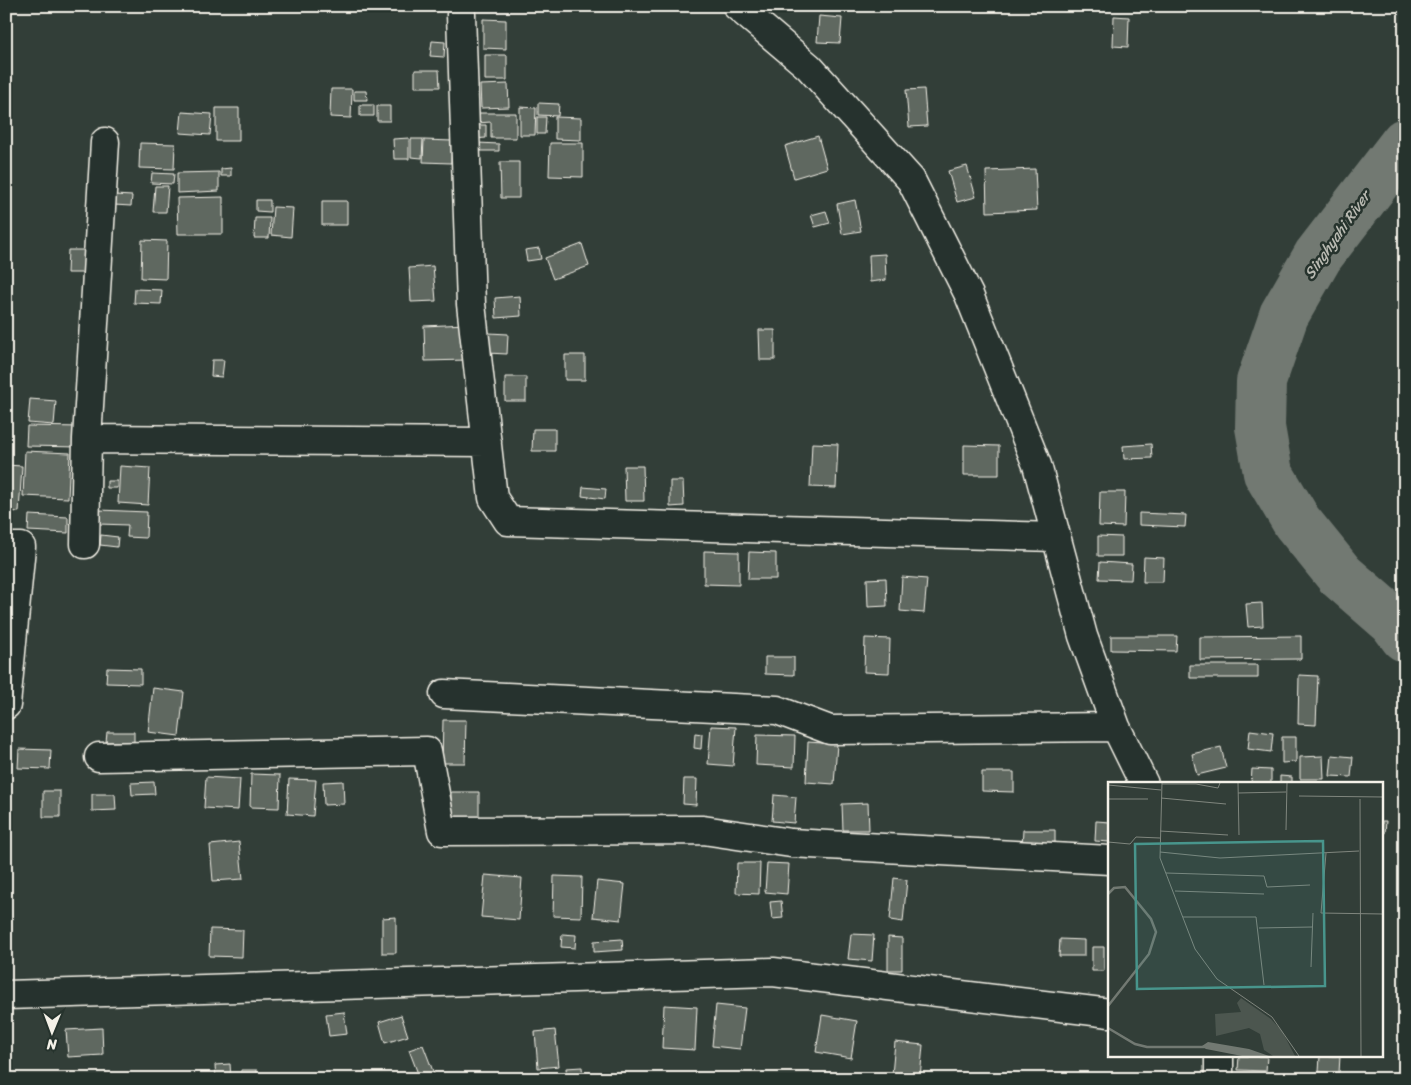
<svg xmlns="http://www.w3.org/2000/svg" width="1411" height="1085" viewBox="0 0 1411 1085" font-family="Sriracha,sans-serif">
<rect width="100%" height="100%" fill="#323e38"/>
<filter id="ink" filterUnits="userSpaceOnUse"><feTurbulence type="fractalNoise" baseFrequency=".02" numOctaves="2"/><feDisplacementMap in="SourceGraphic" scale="10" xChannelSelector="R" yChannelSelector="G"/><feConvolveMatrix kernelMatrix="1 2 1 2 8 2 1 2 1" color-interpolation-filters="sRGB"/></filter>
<g filter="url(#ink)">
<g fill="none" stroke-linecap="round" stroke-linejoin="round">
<path stroke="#727972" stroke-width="50" d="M1405 143 1318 256 1284 315 1261 382 1260 427 1268 473 1297 522 1340 575 1394 622 1405 637"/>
</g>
<path fill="#5f6861" stroke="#f4f1e8" d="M819 16 842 18 840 43 817 42Z
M1114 16 1129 17 1128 47 1113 46Z
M483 19 506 20V49L483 48Z
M432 41 445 42 444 57 430 56Z
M485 55H507V80H485Z
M415 70H439L440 87H415Z
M508 84 509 107 481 108 480 85Z
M331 89H352L351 118 330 117Z
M924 89 927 126 909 127 906 90Z
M354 91H366L367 100H354Z
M538 103 559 104 558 116 538 115Z
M360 105H374V116H360Z
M377 106H390V121H377Z
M520 107 536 108 535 135H520Z
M216 108H239V141H216Z
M182 112 212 114 210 135 180 133Z
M476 113H516V138H491V122L477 123Z
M537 117H546L545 134H537Z
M555 117 581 118V140L555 139Z
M473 125H486V138L473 139Z
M818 136 827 168 794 178 785 146Z
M409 138V159H394L393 139Z
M411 139H423L422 158 411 157Z
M424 140 452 141 451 163 423 162Z
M140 143 175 144 174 169 139 168Z
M478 143 499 144V151H478Z
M550 143H583V177L549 176Z
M500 162H519V198H501Z
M967 166 976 197 957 202 948 171Z
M231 168V176H221V169Z
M1035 169 1037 210 987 212 986 171Z
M219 172V191L177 193V173Z
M152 173 174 174 173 184 151 183Z
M155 186H168L166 212H153Z
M115 195 132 196 131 206 114 205Z
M223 197V234H178L177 198Z
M256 200H270V212L256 211Z
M855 200 861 231 842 234 837 204Z
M322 201H347V225H322Z
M273 207 293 208 291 237 271 235Z
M826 211 830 223 815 227 811 215Z
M255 218H270L269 238H254Z
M142 240 167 241 166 279 141 278Z
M582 244 589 266 553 279 545 258Z
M539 248 541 259 527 261 525 250Z
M68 250H86V273H67Z
M885 254 886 280 870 282 869 255Z
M433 266 436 301 411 302 409 268Z
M135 289 162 290 161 304 134 303Z
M520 296 521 316 496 318 495 298Z
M466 324 467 360 425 361 424 326Z
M759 330H775V360H760Z
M489 333 508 334 507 354 487 353Z
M565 355H585V380H565Z
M212 360H224L222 377 211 376Z
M505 377H526V401H505Z
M30 399 56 401 54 425 28 423Z
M27 426 80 427 79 447 26 446Z
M533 429H555V451H532Z
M812 443 838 444 836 488 810 487Z
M1151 444 1152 458 1124 459 1123 446Z
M964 445 999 446V475H964Z
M25 451 70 453 68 498 23 496Z
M6 465 22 466 19 512 6 511Z
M120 466 150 468 148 505 118 503Z
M624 466H643L644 501H625Z
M107 481H117V488H107Z
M670 481H683L684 506 670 507Z
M583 487 606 489 605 499 582 496Z
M1100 492H1125L1124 527 1099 526Z
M99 510 147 512 146 538 127 537 128 525 99 524Z
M1139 513 1186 515 1185 527 1139 525Z
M29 515 68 517V533L28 531Z
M101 535 118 537 117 547 100 545Z
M1098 536 1122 537V556H1098Z
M704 551 739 552V585L704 584Z
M749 552 776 553V579H748Z
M1144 557 1164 558 1163 582H1143Z
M1100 562 1132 564 1131 580 1099 579Z
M902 577 927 579 924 613 900 611Z
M886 578 887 606 868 607 867 579Z
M1262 603 1263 626 1248 627 1246 604Z
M1111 636H1177L1176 651 1111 650Z
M1301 636V659L1200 660V637Z
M865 638 890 639 889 673 864 672Z
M765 657H794V675L765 674Z
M1190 665H1258V678H1190Z
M107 668 141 669V684L106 683Z
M1299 675 1318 676 1316 725 1298 724Z
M153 688 184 692 179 736 148 732Z
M443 720H466L465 763H442Z
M711 726 736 727 733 766 708 764Z
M1250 730 1273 733 1271 752 1248 749Z
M107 732H134V742H106Z
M695 733 702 734 701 749 694 748Z
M757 735 795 736 794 767 756 765Z
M1282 737H1296V762L1282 763Z
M808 742 837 744 834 784 806 782Z
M1221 747 1226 768 1197 775 1192 754Z
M19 749 51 750 50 769 18 768Z
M1332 755 1353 757 1351 777 1330 776Z
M1323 756 1324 779H1300V757Z
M1252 769 1271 770V784H1251Z
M982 772H1014V792L982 791Z
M251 774 280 775 279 808 250 807Z
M1280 776 1292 777V784H1280Z
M206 777 240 779 238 810 204 808Z
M289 779 316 780 313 816 287 814Z
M684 779H697L696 805 683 804Z
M343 781 344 804 324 805 323 782Z
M154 782 155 794 132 795 131 783Z
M43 791H60V817H43Z
M451 792H479V817H451Z
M92 794H115L116 810 92 811Z
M774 795 796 797 794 823 772 821Z
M868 803 869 830H843L842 804Z
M1096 821 1110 822V842L1095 841Z
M1382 821H1386L1385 833 1382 832Z
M1023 830H1055V847H1022Z
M239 842 243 879 213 881 210 845Z
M1405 856V884H1403Z
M737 863H760L759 894 736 893Z
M767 863 789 864 787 894 765 892Z
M485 875 522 878 519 920 481 917Z
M554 876 582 877 581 917 553 916Z
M894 878 907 880 903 922 890 920Z
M597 881 625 884 621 920 593 917Z
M781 901 783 918 772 919 770 902Z
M396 917V953H382V918Z
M210 929 243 930 242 957 209 956Z
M562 934 576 935 575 948 561 947Z
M851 934 874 935 872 961 848 959Z
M888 937 902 938V970H888Z
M622 939 623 950 594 952V941Z
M1060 939 1084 940V956H1059Z
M1092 947H1104V971H1092Z
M664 1005 697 1007 695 1050 662 1048Z
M716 1005 745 1008 740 1049 712 1046Z
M344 1012 347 1034 329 1036 326 1014Z
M401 1015 408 1036 385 1043 379 1022Z
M822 1015 857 1021 851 1058 816 1052Z
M102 1028 103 1055 68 1057 66 1030Z
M555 1030 559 1066 538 1068 535 1032Z
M895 1042 923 1045 920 1078 892 1075Z
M423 1045 436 1079H420L409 1050Z
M1239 1056H1267L1266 1071 1238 1070Z
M1320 1056H1340L1339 1073 1319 1072Z
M230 1064 231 1079H216L215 1065Z
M582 1067 583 1079H567L566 1068Z
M241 1070H257V1079H241Z"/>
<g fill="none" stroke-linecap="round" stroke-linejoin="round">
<g stroke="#f4f1e8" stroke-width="31">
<path id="minor" d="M737 6 809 67 911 180 969 295 1037 465 1083 636 1116 727 1144 784
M461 14 471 304 493 498 508 521 1056 537
M87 439 487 442
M85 544 87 439 105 142
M6 547H21L6 705
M444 694 777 710 830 730 1116 727
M99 757 427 751 442 831 703 830 791 843 1110 860
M6 995 773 972 1110 1013
M1219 1079V1056"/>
</g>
<use href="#minor" stroke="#26332d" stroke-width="28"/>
</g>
</g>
<g text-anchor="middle" stroke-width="5" stroke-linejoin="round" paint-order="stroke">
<g font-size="15" font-style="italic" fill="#babbb3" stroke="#26332d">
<text transform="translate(1337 235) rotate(-55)" y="5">Singhyahi River</text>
</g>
</g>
<g transform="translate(1108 782)">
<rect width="275" height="275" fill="#323e38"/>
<path d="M133 216 163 237 174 249 187 274H165L156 268 152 252 141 246 108 254 107 232 133 230 129 221Z" fill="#4c564f"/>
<path d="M100 260 141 267 161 274H134L98 267 94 264Z" fill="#727972"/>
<path fill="none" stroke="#727972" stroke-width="2.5" d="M0 112 6 106 17 105 43 137 48 150 41 172 0 224M0 246 27 262 39 265H102"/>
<path fill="none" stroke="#80867e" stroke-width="1" d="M54 1 52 76 87 167 109 197 164 235 191 274M130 1 131 53M54 2H88L110 6 112 1M0 3 53 8M130 11 178 10M191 14 275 15M53 16 118 22M0 17H40M252 17 253 274M178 48 179 1M52 49 120 53M0 60 22 62 28 55 52 56M52 70 112 76 251 69M218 71 213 131 275 132M58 91 156 94 159 105 202 103M67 109 156 112M75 135H148L156 203M151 146 204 145M203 185 205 131"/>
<path fill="#48958c" fill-opacity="0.15" stroke="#48958c" stroke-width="2.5" d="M215 59 217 204 29 207 27 62Z"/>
<rect width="275" height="275" fill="none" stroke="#f4f1e8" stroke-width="2.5"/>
</g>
<rect width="1411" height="1085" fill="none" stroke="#26332d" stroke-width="25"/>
<rect x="12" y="12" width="1386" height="1060" fill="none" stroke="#f4f1e8" stroke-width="2" filter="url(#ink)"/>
<g transform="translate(52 1032) rotate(181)" stroke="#26332d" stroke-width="4" paint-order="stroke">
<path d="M0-4L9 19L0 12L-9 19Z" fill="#f4f1e8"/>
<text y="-8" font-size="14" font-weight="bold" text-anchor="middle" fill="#f4f1e8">N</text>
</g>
</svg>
